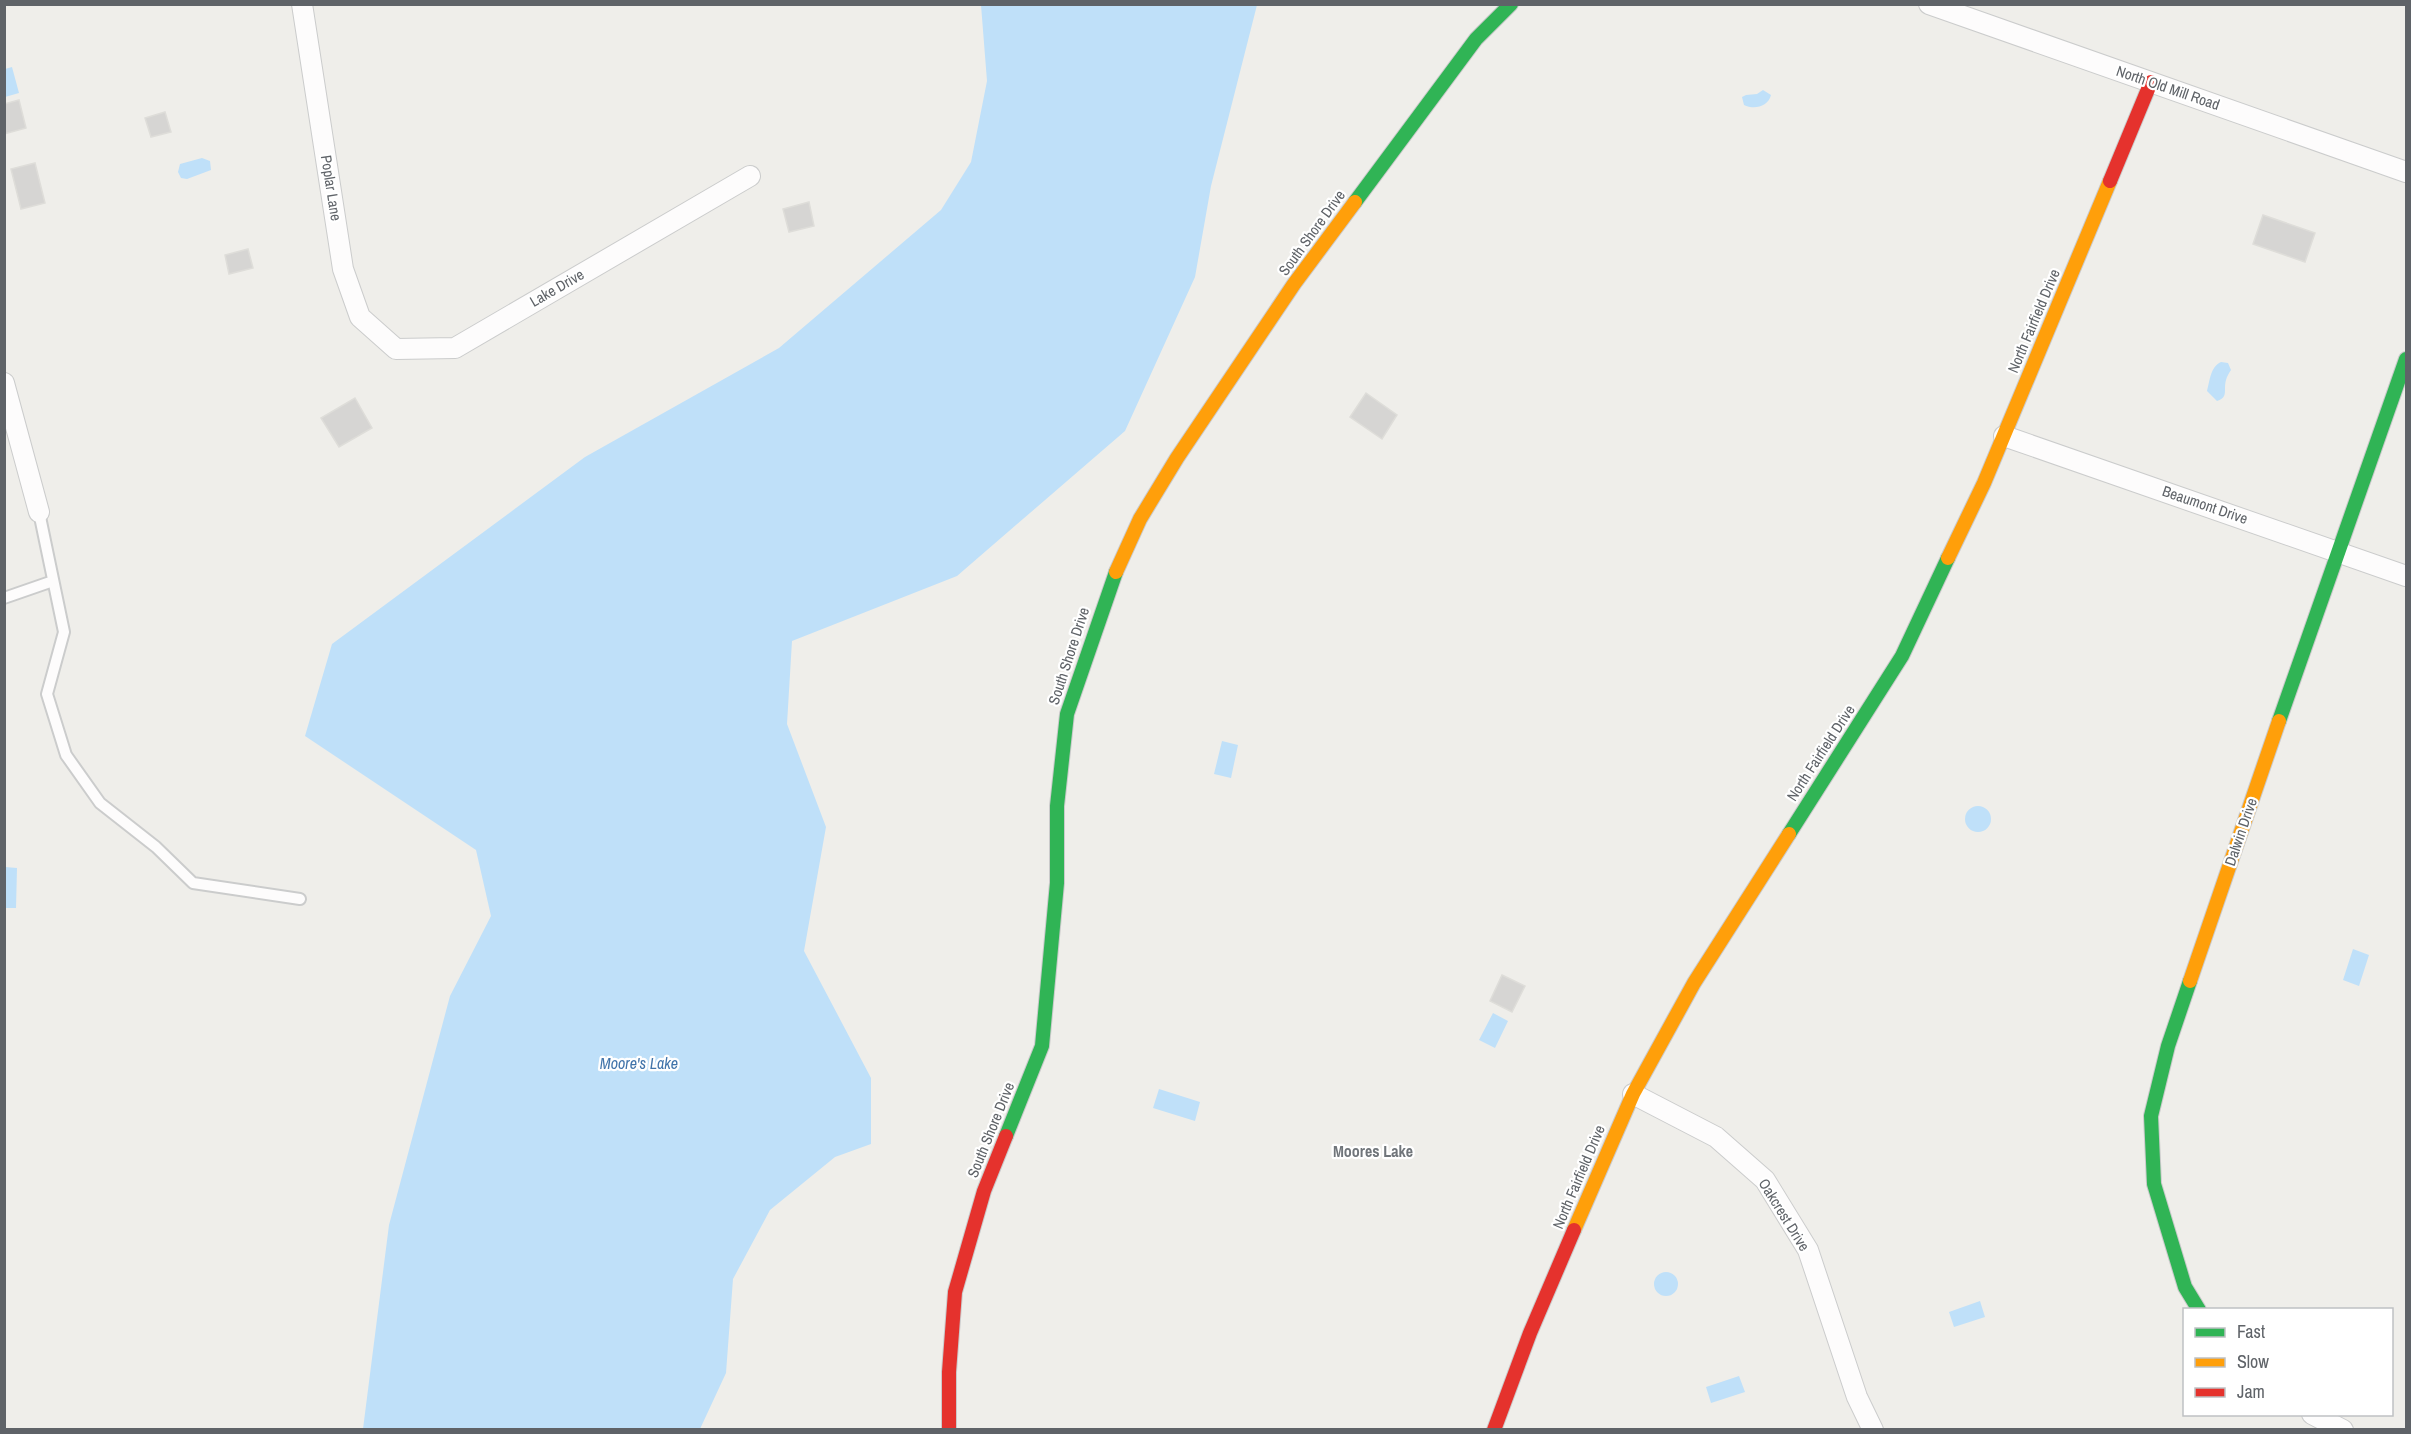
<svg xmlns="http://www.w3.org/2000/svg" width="2411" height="1434" viewBox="0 0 2411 1434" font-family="'Archivo Narrow',sans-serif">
<rect width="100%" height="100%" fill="#efeeea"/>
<path fill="#bfe0f9" d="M981 5H1257L1211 186 1195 277 1125 431 957 576 792 641 787 724 826 827 804 951 871 1078V1144L835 1157 770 1210 733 1279 726 1373 700 1429H363L389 1225 450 996 491 916 476 850 305 736 332 644 585 457 779 348 941 210 971 162 987 81Z
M12 67 19 93 5 97V69Z
M1763 90 1771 95C1768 107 1754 110 1744 105L1742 97 1746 95 1757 94Z
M202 158 210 161 211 170 187 179 181 178 178 172 180 164Z
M2221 362 2228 363 2231 370C2229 373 2227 376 2226 380 2223 390 2229 397 2217 401L2207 391C2210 381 2210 367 2221 362Z
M1222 741 1238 745 1231 778 1214 774Z
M1965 819a13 13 0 1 1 26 0a13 13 0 1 1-26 0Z
M5 867 17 868 16 908H5Z
M2353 949 2369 955 2359 986 2343 980Z
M1493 1013 1508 1021 1495 1048 1479 1040Z
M1159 1089 1200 1102 1195 1121 1153 1108Z
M1654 1284a12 12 0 1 1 24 0a12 12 0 1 1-24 0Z
M1980 1301 1985 1317 1954 1327 1949 1312Z
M1739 1376 1745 1392 1711 1403 1706 1387Z"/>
<path fill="#d6d5d3" stroke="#deddd9" stroke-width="1.5" d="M19 100 26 128 4 134V104Z
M165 112 171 132 151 137 145 118Z
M35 163 45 203 21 209 11 169Z
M809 202 814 226 789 232 783 209Z
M2263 215 2315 233 2305 262 2253 244Z
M248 249 253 268 229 274 225 255Z
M1366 393 1397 415 1382 439 1350 417Z
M355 398 372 428 339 447 321 418Z
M1502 975 1525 986 1512 1012 1490 1001Z"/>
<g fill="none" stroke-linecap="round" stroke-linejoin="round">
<g stroke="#cbcccc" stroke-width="14">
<path id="lane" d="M39 512 64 632 47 694 66 755 100 803 156 847 193 883 300 899
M4 598 53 581"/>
</g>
<g stroke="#cbcccc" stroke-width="22">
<path id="street" d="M302 4 343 269 360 317 396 349 455 348 750 176
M1929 4 2406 172
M4 383 39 512
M2004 436 2406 576
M1633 1094 1716 1137 1765 1180 1808 1250 1857 1397 1873 1430
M2312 1414 2343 1430"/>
</g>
<g stroke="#cacacb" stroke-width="16">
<path id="fast" d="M1355 202 1476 39 1511 4
M2279 721 2406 359
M1789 834 1902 656 1948 558
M2190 981 2168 1046 2151 1116 2154 1184 2185 1287 2199 1310
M1006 1136 1042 1046 1057 883V806L1067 714 1116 572"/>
</g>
<g stroke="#cacacb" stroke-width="16">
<path id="slow" d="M1948 558 1984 483 2110 181
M1116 572 1140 519 1177 458 1294 284 1355 202
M2190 981 2279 721
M1574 1230 1633 1094 1694 983 1789 834"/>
</g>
<g stroke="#cacacb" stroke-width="16">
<path id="jam" d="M2110 181 2151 82
M949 1430V1372L955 1292 984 1191 1006 1136
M1494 1430 1530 1333 1574 1230"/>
</g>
<use href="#lane" stroke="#fdfcfc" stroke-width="10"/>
<use href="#street" stroke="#fdfcfc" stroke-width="20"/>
<use href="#fast" stroke="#30b455" stroke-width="14"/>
<use href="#slow" stroke="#ff9f0a" stroke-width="14"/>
<use href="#jam" stroke="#e5322d" stroke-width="14"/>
</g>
<g text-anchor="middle" stroke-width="4.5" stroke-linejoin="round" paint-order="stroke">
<g font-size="15" fill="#5f6368" stroke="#fff">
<text transform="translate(2168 88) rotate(19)" y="5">North Old Mill Road</text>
<text transform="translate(331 188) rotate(81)" y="5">Poplar Lane</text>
<text transform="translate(1312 233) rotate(-54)" y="5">South Shore Drive</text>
<text transform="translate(557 288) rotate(-30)" y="5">Lake Drive</text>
<text transform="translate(2034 321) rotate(-67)" y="5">North Fairfield Drive</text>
<text transform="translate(2205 505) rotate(19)" y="5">Beaumont Drive</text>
<text transform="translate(1069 656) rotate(-72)" y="5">South Shore Drive</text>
<text transform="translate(1821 753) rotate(-57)" y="5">North Fairfield Drive</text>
<text transform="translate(2241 832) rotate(-71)" y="5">Dalwin Drive</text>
<text transform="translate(991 1130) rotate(-68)" y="5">South Shore Drive</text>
<text transform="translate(1579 1177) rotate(-67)" y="5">North Fairfield Drive</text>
<text transform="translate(1784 1215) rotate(58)" y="5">Oakcrest Drive</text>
</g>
<g font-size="16" font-style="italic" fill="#4174aa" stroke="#fff">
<text x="639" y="1069">Moore's Lake</text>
</g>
<g font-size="16" font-weight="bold" fill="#70757a" stroke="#fff">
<text x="1373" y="1157">Moores Lake</text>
</g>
</g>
<rect width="2411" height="1434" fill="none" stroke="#5f6368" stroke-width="12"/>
<rect x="2183" y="1308" width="210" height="108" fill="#ffffff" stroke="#bfc1c3" stroke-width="1.5"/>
<rect x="2195" y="1328" width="30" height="9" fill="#30b455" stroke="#bfc1c3" stroke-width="1.5"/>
<text x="2237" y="1338" font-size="18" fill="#5f6368">Fast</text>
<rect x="2195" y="1358" width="30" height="9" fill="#ff9f0a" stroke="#bfc1c3" stroke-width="1.5"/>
<text x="2237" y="1368" font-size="18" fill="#5f6368">Slow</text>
<rect x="2195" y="1388" width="30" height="9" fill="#e5322d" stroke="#bfc1c3" stroke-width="1.5"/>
<text x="2237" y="1398" font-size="18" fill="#5f6368">Jam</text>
</svg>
